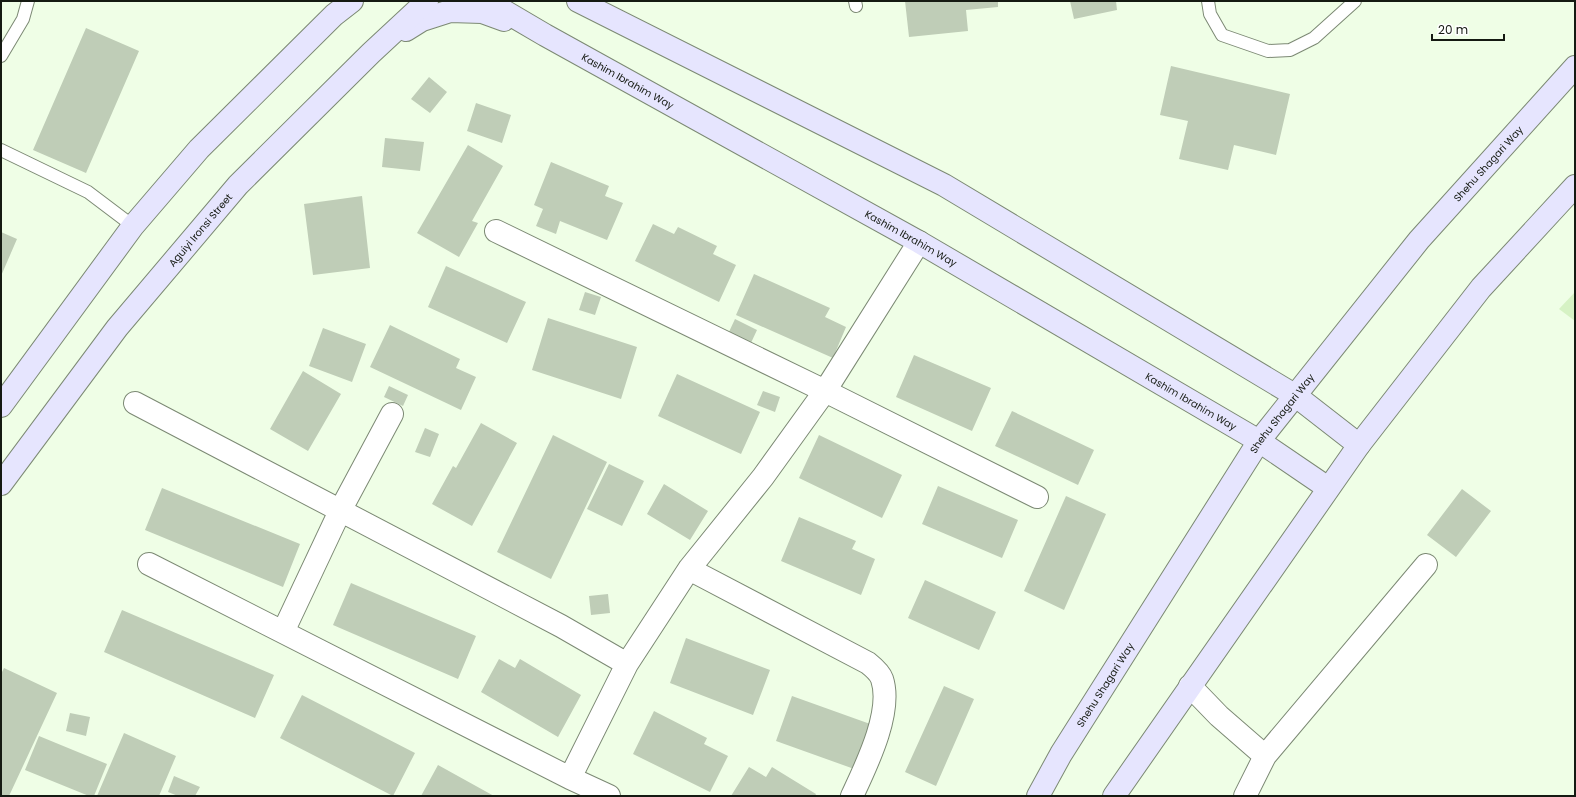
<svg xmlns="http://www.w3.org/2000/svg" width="1576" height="797" viewBox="0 0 1576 797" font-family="Poppins,sans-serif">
<rect width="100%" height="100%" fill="#effee6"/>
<path fill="#d6f2c4" d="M1575 292V321L1559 309Z"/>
<path fill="#bfcdb7" d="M905 1H998V7L966 10 968 31 909 37Z
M1070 1H1116L1117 10 1074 19Z
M86 28 139 51 86 173 33 150Z
M1171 66 1290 94 1276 155 1234 145 1228 170 1179 159 1188 121 1160 115Z
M429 77 447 92 430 113 411 99Z
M476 103 511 115 502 143 467 131Z
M385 138 424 142 420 171 382 167Z
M468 145 503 166 472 221 478 223 459 257 417 233Z
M551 162 609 186 605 196 623 203 607 240 560 221 556 234 536 226 543 209 534 205Z
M362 196 370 268 313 275 304 204Z
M653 224 674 234 678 227 717 246 713 254 736 265 719 302 635 261Z
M1 232 17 239 1 276Z
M446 266 526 302 507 343 428 307Z
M754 274 830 308 825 317 846 327 833 358 736 315Z
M585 292 601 297 595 315 579 310Z
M548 318 637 347 621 399 532 370Z
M735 319 757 330 750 345 728 334Z
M390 325 460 359 456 368 476 377 461 410 370 367Z
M323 328 366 344 352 382 309 366Z
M914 355 991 388 972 431 896 397Z
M303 371 341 394 308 451 270 429Z
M677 374 760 412 741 454 658 416Z
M389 386 408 395 403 406 384 397Z
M763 391 780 397 775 412 757 405Z
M1012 411 1094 450 1078 485 995 446Z
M481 423 517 443 472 526 432 504 453 466 456 468Z
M425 428 439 434 430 457 415 452Z
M553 435 607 462 551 579 497 552Z
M819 435 902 475 882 518 799 478Z
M609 464 644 481 622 526 587 509Z
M664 484 708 511 690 540 647 514Z
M938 486 1018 520 1002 558 922 524Z
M162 488 300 544 283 587 145 530Z
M1462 489 1491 511 1456 557 1427 535Z
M1066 496 1106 514 1064 610 1024 591Z
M799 517 856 541 852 549 875 559 861 595 781 561Z
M925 580 996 612 979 650 908 618Z
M351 583 476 636 458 679 333 625Z
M608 594 610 613 591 615 589 596Z
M122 610 274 675 255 718 104 652Z
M686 638 770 670 753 715 670 683Z
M499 659 515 668 520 659 581 695 558 737 481 692Z
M4 668 57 693 9 796H1V674Z
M944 686 974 699 936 786 905 772Z
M302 695 415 753 393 796 280 738Z
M792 696 873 725 857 770 776 741Z
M654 711 707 738 704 744 728 756 710 792 633 754Z
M70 713 90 717 86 736 66 731Z
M124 733 176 756 159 796H97Z
M39 736 107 764 94 796H89L25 770Z
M438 765 494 796H421Z
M749 767 766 777 772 767 816 794 815 796H731Z
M174 776 200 787 195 796H178L168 792Z"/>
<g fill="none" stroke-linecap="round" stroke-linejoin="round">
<g stroke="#7c8974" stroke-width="14">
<path id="lane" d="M855 1 856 6
M1208 1 1210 14 1222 35 1268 51 1290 50 1314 38 1355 1
M1 56 23 19 28 1
M1 150 88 192 133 226"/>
</g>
<g stroke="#7c8974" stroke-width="24">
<path id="street" d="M496 231 825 391 1037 497
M135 403 561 626 627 664
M149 564 570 778 609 796
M689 569 868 663C873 667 880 673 882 679 893 712 866 766 852 796
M283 632 340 511 392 414
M1190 686 1219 716 1265 756 1426 565
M570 778 627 664 689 569 763 477 825 391 919 242
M1245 796 1265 756"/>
</g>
<g stroke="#7c8974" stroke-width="24">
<g id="secondary">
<path id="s1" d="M487 1 545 35 919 242 1259 441 1328 488"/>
<path d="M578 1 944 185 1296 396 1359 445"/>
<path d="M406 30 422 20 450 11 482 12 504 20"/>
<path d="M1 406 133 226 199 149 334 15 352 1"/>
<path id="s2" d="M1 484 117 328 238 185 371 53 427 1"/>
<path id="s3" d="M1038 796 1061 754 1259 441 1419 240 1575 67"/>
<path d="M1114 796 1359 445 1481 288 1575 186"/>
</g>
</g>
<use href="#lane" stroke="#fff" stroke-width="12"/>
<use href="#street" stroke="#fff" stroke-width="22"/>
<use href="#secondary" stroke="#e6e5fe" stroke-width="22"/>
</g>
<g text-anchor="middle" stroke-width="3" stroke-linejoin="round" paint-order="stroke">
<g font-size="10" fill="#151a12" stroke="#fff">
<text dy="4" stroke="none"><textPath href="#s1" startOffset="162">Kashim Ibrahim Way</textPath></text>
<text dy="4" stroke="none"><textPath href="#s3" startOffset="778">Shehu Shagari Way</textPath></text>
<text dy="4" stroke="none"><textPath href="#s2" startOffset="323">Aguiyi Ironsi Street</textPath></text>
<text dy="4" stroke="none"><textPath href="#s1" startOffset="486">Kashim Ibrahim Way</textPath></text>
<text dy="4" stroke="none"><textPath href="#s1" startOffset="810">Kashim Ibrahim Way</textPath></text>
<text dy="4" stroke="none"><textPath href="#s3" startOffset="454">Shehu Shagari Way</textPath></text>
<text dy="4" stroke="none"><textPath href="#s3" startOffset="130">Shehu Shagari Way</textPath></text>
</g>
</g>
<rect width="1576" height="797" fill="none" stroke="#151a12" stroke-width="4"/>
<path d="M1432 34v6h72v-6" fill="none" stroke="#151a12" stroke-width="2"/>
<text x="1438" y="34" font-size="12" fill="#151a12" stroke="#ffffff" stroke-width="3" paint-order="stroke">20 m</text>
</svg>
